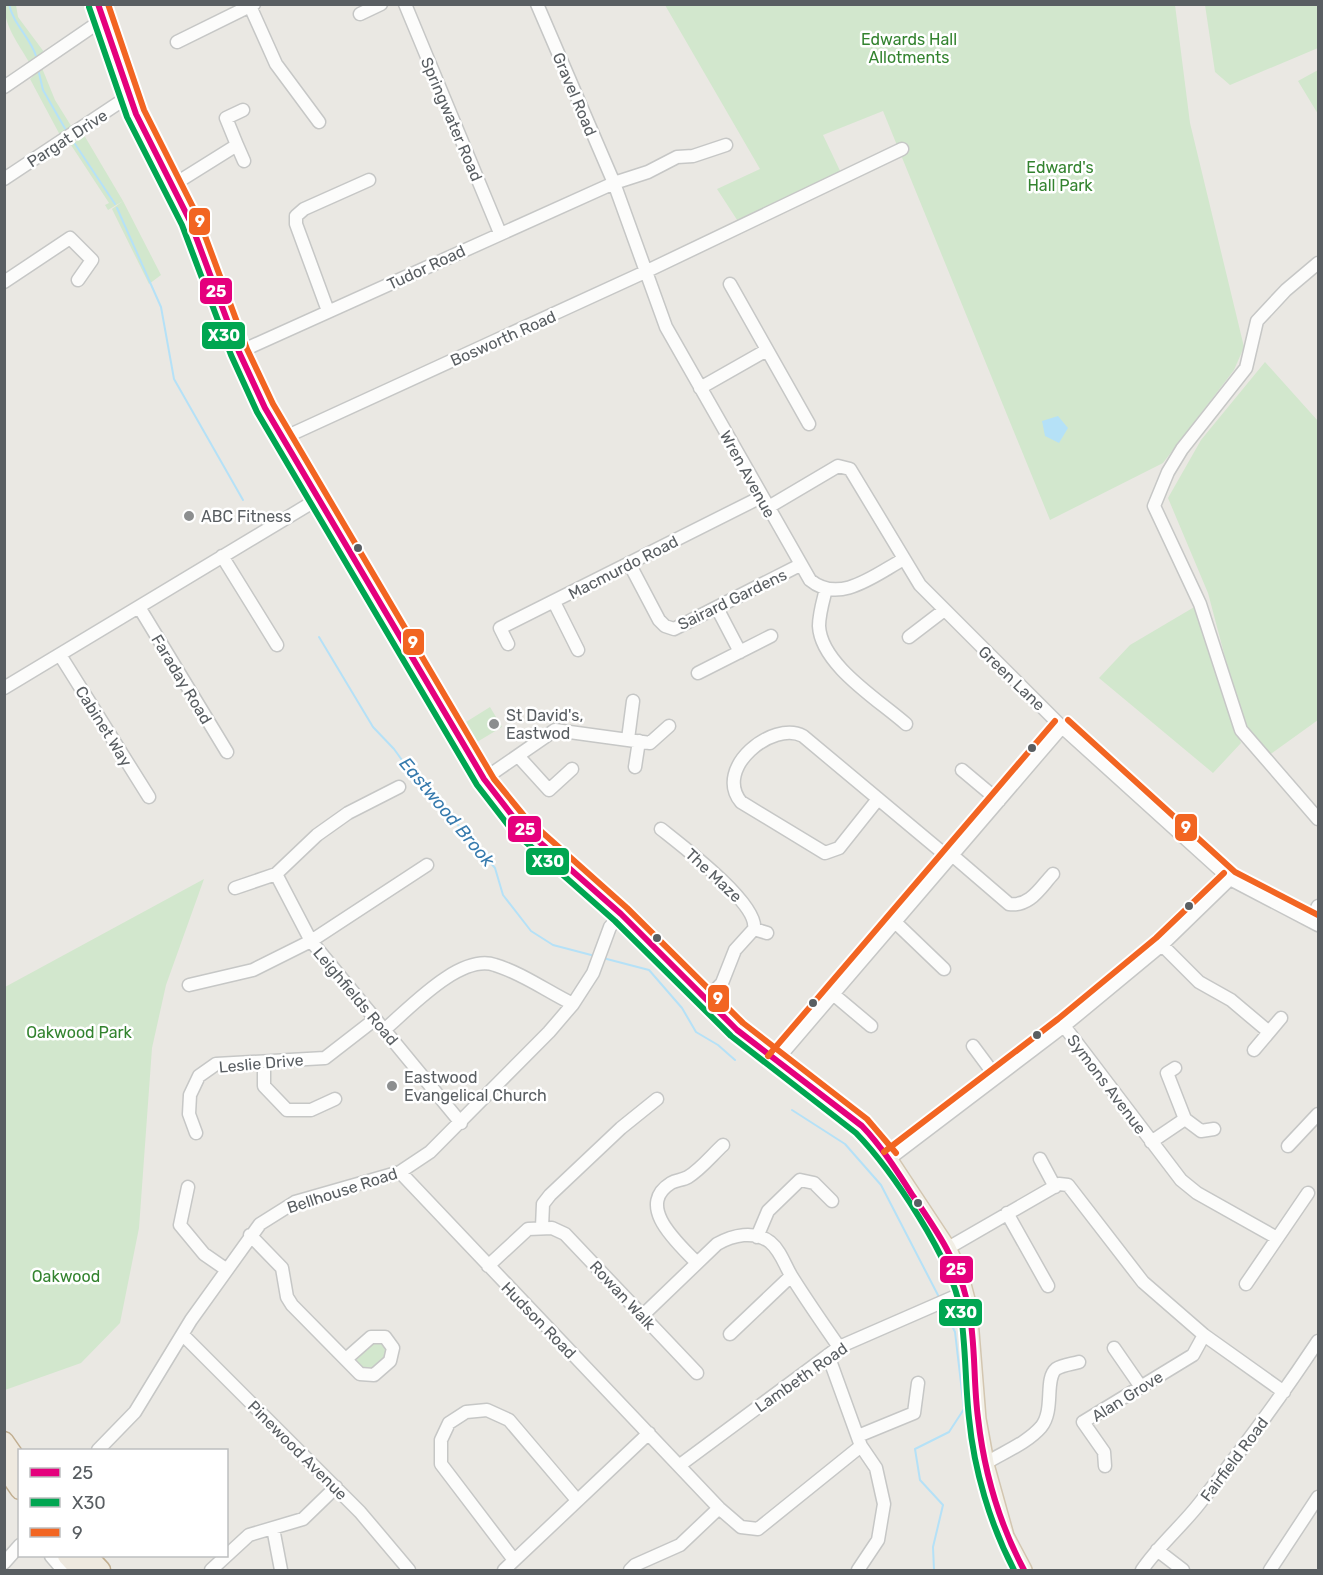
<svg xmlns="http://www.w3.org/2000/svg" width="1323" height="1575" viewBox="0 0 1323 1575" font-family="Rubik,sans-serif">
<rect width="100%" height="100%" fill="#eae8e3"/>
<path fill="#d2e7cd" d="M4 5H16L18 17 44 52 29 62C18 43 5 27 4 5Z
M665 5H1175L1190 123 1244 347 1234 370 1163 463 1050 520 883 111 823 135 843 177 741 226 717 189 760 169Z
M1205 5H1318V48L1230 85 1215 72Z
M42 68 55 100 73 129 61 137 30 79Z
M1318 70V114L1298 81Z
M84 135 123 201 108 210 105 205 109 203 71 145Z
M123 201 161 275 149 284 112 209Z
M1265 362 1318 421V720L1268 756 1244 729 1208 593 1168 498 1201 440Z
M1196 606 1241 743 1213 773 1099 678 1130 645Z
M490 707 502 727 477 742 466 722Z
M204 879 166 985 152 1048 139 1228 120 1323 81 1363 5 1390V987Z
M372 1341 381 1342 388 1350 387 1357 370 1372 362 1371 356 1363 358 1354Z"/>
<path fill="#b5e1f7" d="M1058 416 1068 428 1059 443 1045 436 1042 421Z"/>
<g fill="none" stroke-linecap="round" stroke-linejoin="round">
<path stroke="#b5e1f7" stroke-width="2" d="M9 4C13 24 30 37 36 56
M39 73 43 90 67 132
M75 144 115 204
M117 208 161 307 174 379 243 500
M319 637 373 727 394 749 425 792 458 825 495 868 503 895 531 931 553 945 595 956
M603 958 649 970 682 1008 696 1032 718 1045 735 1060
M792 1110 845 1144 881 1185 940 1299
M934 1570 933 1547 943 1505 920 1480 915 1449 949 1432 964 1409 955 1332 943 1307"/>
<g stroke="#c6c7c6" stroke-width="15">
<path id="minor" d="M405 4 500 233
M250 6 276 64 319 122
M360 14 381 4
M177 42 254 4
M4 87 102 20
M237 145 244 161
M726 145 693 156 677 157 648 172 614 183 666 327 810 580C840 605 876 574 904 559
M4 179 129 96
M173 185 237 145 226 118 243 110
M1318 263 1286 290 1257 321 1246 368 1182 449 1168 472 1154 506 1200 604 1241 730 1318 819
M4 282 70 238 92 260 78 280
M730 284 809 424
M328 311 296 224V216L304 209 369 180
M239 352 614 183 537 4
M700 388 767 350
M281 439 645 272 902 149
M767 508 838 466 850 469 920 585 1062 727 1230 879 1318 925
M222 556 277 645
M629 563 659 620 665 626 674 629 800 565
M826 589C823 601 819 614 819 626 821 665 879 700 906 724
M554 602 578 650
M139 607 227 752
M717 608 740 652
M909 637 943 611
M508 644 500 628 761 497
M60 655 149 797
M698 673 771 636
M4 688 318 499
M628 739 633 701
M519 757 549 790 572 769
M635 767 639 741
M962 770 999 801
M484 779 555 730 650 743 669 726
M399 787 348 813 317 835 276 874 311 941 461 1123
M878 799 839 848 825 853 741 802C713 768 773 720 803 736L949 858
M661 829C681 845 759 904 754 929L735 950 722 983 706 1000
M952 855 1009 904C1030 907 1040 888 1053 874
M235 888 276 874
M1311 920 1318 906
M895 922 944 969
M754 929 767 933
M1162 945 1199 982 1231 1000 1269 1032
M189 985 253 970 311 941 427 865
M833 994 871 1026
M1064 1026 1181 1180 1197 1193 1277 1238
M384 1030C409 1009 460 953 495 965 522 973 548 992 573 1004
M973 1046 996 1077
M1254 1050 1281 1018
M775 1062 1062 727
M264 1063V1086L287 1110H311L335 1099
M1185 1119 1201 1131 1214 1129
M196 1133 189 1114 190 1095 199 1076 216 1064 325 1058 374 1020
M1151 1142 1185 1119 1167 1073 1175 1068
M1288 1146 1318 1114
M889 1159 1064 1026 1162 945 1230 879
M1040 1159 1055 1187
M400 1172 719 1508 741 1527 758 1529 861 1446
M188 1187 180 1225 204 1254 227 1270
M1007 1213 1048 1286
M542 1227 543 1204 550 1195 621 1128 657 1099
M250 1235 282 1268 287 1297 292 1305 360 1374 374 1375 390 1361 393 1348 385 1337H371L346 1359
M757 1237 768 1211 800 1180 814 1183 832 1201
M948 1248 1059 1184 1068 1185 1143 1282 1204 1335 1284 1392
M697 1263C680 1245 634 1206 671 1183 676 1180 683 1180 688 1177 701 1169 712 1155 723 1145
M488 1266 528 1229 552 1228 565 1234 697 1373
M1246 1284 1308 1193
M642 1316 717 1244C733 1235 754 1230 770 1242 781 1251 785 1266 792 1277 807 1301 823 1324 839 1347
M730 1334 791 1276
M183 1335 360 1512 409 1570
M1114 1348 1141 1387
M828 1355 861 1446 876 1468 884 1504 878 1540 858 1570
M858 1436 914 1413 918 1383
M98 1450 135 1412 191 1320 260 1224 295 1202 400 1172 430 1152 549 1032 573 1004 593 973 610 927 621 914
M986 1463C1004 1452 1027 1443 1041 1427 1055 1410 1044 1379 1056 1369 1062 1365 1072 1364 1079 1362
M680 1465 839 1347 965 1292
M1105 1466 1104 1452 1083 1422 1193 1355 1204 1335
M273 1528 281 1570
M1157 1550 1183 1570
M51 1556 63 1570
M514 1560 441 1464V1440L449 1423 466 1412 487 1410 509 1420 577 1500
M4 1563 20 1545
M211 1570 249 1535 303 1519 336 1487
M504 1570 649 1433
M630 1570 635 1565 680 1545 719 1508
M1142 1570C1158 1546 1181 1527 1199 1504 1241 1451 1281 1397 1318 1341
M1270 1570 1318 1497"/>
</g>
<g stroke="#d3c6b0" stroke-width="18">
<path id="major" d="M98 4 136 114 190 221 239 352 265 408 484 779 518 823 621 914 737 1030 862 1126 880 1145 948 1248 960 1273 969 1307 978 1419 987 1468 1006 1536 1024 1570"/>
</g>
<g stroke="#c1ae90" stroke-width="21">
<path id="highway" d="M4 1441 20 1464
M4 1467 20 1490
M67 1556 80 1570
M88 1556 101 1570"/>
</g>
<use href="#minor" stroke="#fcfcfb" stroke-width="12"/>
<use href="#major" stroke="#f2efe6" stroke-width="15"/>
<use href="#highway" stroke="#eee9df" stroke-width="18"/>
<g stroke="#fff" stroke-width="10">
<path id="bus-1" d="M98 4 136 114 190 221 239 352 265 408 484 779 518 823 621 914 737 1030 862 1126C882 1147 897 1171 913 1196 937 1231 959 1263 968 1305 976 1341 973 1381 978 1418 984 1471 999 1523 1024 1570"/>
</g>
<g stroke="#fff" stroke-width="10">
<path id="bus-2" d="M89 7 127 117 182 225 231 355 257 412 477 785 511 829 615 921 731 1036 856 1133C892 1170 951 1258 960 1308 966 1344 965 1382 969 1418 974 1470 990 1524 1014 1570"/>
</g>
<g stroke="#fff" stroke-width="10">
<path id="bus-3" d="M108 4 144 110 198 217 247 349 273 404 494 779 525 817 627 908 743 1023 867 1119 896 1153
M1068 720 1235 872 1318 915
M768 1056 1055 721
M884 1152 1058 1019 1156 938 1224 873"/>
</g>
<use href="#bus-1" stroke="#e5007d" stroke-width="6"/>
<use href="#bus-2" stroke="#00a651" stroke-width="6"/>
<use href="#bus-3" stroke="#f26522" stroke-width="6"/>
</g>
<g fill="#8c8e8f" stroke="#fff" stroke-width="2">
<circle cx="189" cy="516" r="6"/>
<circle cx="494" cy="724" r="6"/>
<circle cx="392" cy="1086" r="6"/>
</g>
<g fill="#595e62" stroke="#fff" stroke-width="2">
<circle cx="358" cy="548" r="5"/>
<circle cx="1032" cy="748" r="5"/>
<circle cx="1189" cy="906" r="5"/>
<circle cx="657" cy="938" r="5"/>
<circle cx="813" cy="1003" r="5"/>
<circle cx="1037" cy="1035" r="5"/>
<circle cx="918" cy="1203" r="5"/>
</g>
<g text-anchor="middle" stroke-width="5" stroke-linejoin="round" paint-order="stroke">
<g font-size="16" fill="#33832f" stroke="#fff">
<text x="909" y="45">Edwards Hall<tspan x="909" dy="18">Allotments</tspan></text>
<text x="1060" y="173">Edward's<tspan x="1060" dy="18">Hall Park</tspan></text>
<text x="79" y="1038">Oakwood Park</text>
<text x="66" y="1282">Oakwood</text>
</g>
<g font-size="16" fill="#595e62" stroke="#fff">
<text transform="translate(575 94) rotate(67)" y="6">Gravel Road</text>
<text transform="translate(452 119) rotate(67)" y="6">Springwater Road</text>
<text transform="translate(67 138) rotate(-33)" y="6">Pargat Drive</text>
<text transform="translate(426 267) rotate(-25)" y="6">Tudor Road</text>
<text transform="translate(503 338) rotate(-24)" y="6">Bosworth Road</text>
<text transform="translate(748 474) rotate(61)" y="6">Wren Avenue</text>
<text transform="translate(623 567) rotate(-27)" y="6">Macmurdo Road</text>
<text transform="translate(732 599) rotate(-26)" y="6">Sairard Gardens</text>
<text transform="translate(1012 678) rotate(44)" y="6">Green Lane</text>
<text transform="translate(182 679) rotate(59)" y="6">Faraday Road</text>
<text transform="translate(104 726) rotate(58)" y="6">Cabinet Way</text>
<text transform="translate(714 875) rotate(43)" y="6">The Maze</text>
<text transform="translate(356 996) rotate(50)" y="6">Leighfields Road</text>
<text transform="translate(261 1063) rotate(-5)" y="6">Leslie Drive</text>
<text transform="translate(1107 1084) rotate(53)" y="6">Symons Avenue</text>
<text transform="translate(342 1190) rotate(-18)" y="6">Bellhouse Road</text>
<text transform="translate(623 1295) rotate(47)" y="6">Rowan Walk</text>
<text transform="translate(539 1320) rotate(46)" y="6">Hudson Road</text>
<text transform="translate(801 1377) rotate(-35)" y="6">Lambeth Road</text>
<text transform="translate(1127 1396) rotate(-32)" y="6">Alan Grove</text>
<text transform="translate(298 1450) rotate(45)" y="6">Pinewood Avenue</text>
<text transform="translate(1234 1459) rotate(-53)" y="6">Fairfield Road</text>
</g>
<g font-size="16" fill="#595e62" stroke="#fff" text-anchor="start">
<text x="201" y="522">ABC Fitness</text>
<text x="506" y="721">St David's,<tspan x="506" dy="18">Eastwod</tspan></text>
<text x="404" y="1083">Eastwood<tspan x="404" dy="18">Evangelical Church</tspan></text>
</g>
<g font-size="18" font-style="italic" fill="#367aad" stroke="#fff">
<text transform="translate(447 812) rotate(50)" y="6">Eastwood Brook</text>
</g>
</g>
<g stroke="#fff" stroke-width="2">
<rect x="188" y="207" width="23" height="29" rx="6" fill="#f26522"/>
<rect x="199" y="277" width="34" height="28" rx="6" fill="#e5007d"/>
<rect x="201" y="321" width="45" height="29" rx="6" fill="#00a651"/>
<rect x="402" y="628" width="23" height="28" rx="6" fill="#f26522"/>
<rect x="1174" y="813" width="24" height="29" rx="6" fill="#f26522"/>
<rect x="507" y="815" width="35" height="28" rx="6" fill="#e5007d"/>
<rect x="525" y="847" width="45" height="29" rx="6" fill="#00a651"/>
<rect x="707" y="984" width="23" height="29" rx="6" fill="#f26522"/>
<rect x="939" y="1255" width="35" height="29" rx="6" fill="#e5007d"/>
<rect x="938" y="1298" width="45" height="29" rx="6" fill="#00a651"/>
</g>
<g font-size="16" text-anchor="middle" font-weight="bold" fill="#fff">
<text x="200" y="227">9</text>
<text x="216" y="297">25</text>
<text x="224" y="341">X30</text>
<text x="413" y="648">9</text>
<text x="1186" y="833">9</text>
<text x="525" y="835">25</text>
<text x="548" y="867">X30</text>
<text x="718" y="1004">9</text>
<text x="956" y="1275">25</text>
<text x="961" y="1318">X30</text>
</g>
<rect width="1323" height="1575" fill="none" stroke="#595e62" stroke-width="12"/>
<rect x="18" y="1449" width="210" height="108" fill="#ffffff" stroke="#bdbfc0" stroke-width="1.5"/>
<rect x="30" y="1468" width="30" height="9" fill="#e5007d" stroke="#bdbfc0" stroke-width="1.5"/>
<text x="72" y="1479" font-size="18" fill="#595e62">25</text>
<rect x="30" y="1498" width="30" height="9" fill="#00a651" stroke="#bdbfc0" stroke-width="1.5"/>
<text x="72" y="1509" font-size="18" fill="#595e62">X30</text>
<rect x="30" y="1528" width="30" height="9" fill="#f26522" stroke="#bdbfc0" stroke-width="1.5"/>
<text x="72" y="1539" font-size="18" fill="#595e62">9</text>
</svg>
